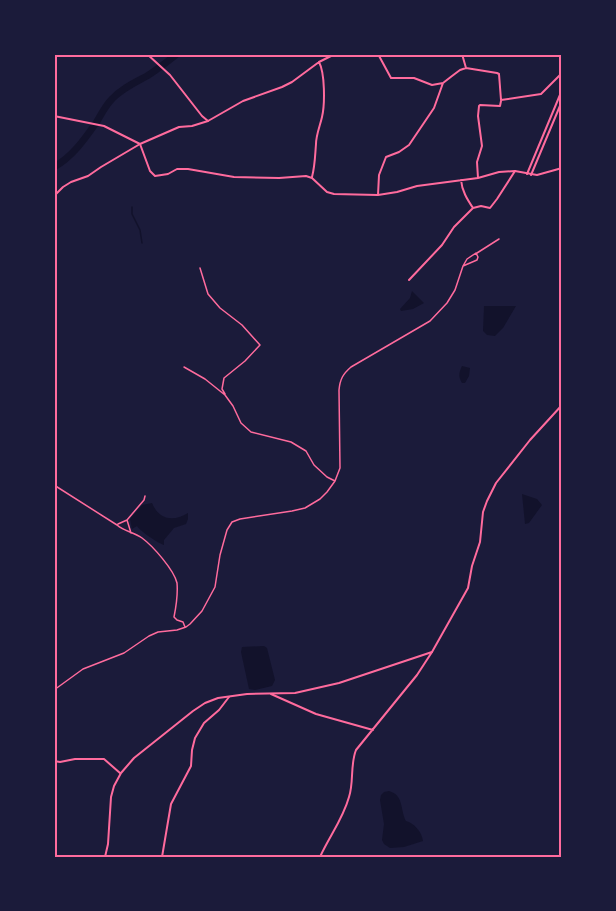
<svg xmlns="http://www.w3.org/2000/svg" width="616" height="911" viewBox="0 0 616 911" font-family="'Asap Condensed',sans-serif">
<rect width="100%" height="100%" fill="#1b1b3a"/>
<path fill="#12122b" d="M412 291 424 303 413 309 401 311 400 309 410 298Z
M484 306H516L503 328 495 336 487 335 483 331Z
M462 366 470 368 469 376 465 383H462C458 377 459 372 462 366Z
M522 494 537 499 542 505 529 523 525 524Z
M152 503C159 520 173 522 188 513V519L186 524 174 528 164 540V545C158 543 140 531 137 526L132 529 130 519 142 505Z
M264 646 267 648 275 680 272 686 255 690 249 689 241 652 242 647Z
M389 791C404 795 400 810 406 821 414 823 422 832 423 841L404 847 390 848 384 844 382 840 384 824 380 800 381 795 384 792Z"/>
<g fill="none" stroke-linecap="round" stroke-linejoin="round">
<path stroke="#12122b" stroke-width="1.5" d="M132 207V214L140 230 142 243"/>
<path stroke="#12122b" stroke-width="7" d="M54 167C72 157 84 140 96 123 101 115 105 106 112 99 121 89 134 83 147 76 158 69 167 62 177 54"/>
<path stroke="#ff6b9d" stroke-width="1.5" d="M477 253 499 239
M200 268 208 294 220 308 242 325 260 345 245 361 224 378 222 389 225 394
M184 367 205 379 225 395 233 406 241 423 251 432 291 442 306 451 314 465 327 477 335 481
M54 485 117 525C125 532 134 532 142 538 153 546 174 570 177 583 178 594 176 607 174 617L177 620 183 622 185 627
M127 520 131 533
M118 524 127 520 144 500 145 496
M54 690 83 669 124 653 149 636 158 632 177 630 186 627 190 624 202 611 215 587 220 555 227 530 232 522 240 519 292 511 305 508 320 499 327 492 335 481 340 468 339 390C340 379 343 374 351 367L430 321 447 303 455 290 463 266 477 260 478 257 476 253 467 259 463 266"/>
<path stroke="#ff6b9d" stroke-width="2" d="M147 54 170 75 202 116 208 121 243 101 282 87 292 82 319 62 335 54
M378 54 391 78H414L432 85 443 83
M462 54 466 68
M54 116 104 126 140 144 150 171 155 176 168 174 177 169H188L234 177 279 178 306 176 312 178 327 192 334 194 378 195 397 192 417 186 478 178 499 172 515 171 537 175 562 168
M312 177C315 166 315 156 316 144 316 135 320 126 322 117 325 104 325 73 319 62
M478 178 477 162 482 146 478 116 479 106 480 105 500 106 501 101
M461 180C462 191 467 199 473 208
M378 195 379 175 386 157 399 152 409 145 434 108 443 83 452 76 460 70 466 68 497 73 499 74 501 100 541 94 562 73
M409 280 442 245 454 227 473 208 481 206 490 208 497 199 515 171
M271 694 316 714 373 730
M54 761 60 762 75 759H104L120 773
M162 857 171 804 191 766 192 750 195 738 204 723 219 710 229 697
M320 857C329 837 343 819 349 797 354 782 350 765 356 750L417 675 432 652 468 588 472 566 480 542 483 512 487 501 496 483 530 440 562 405"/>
<path stroke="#ff6b9d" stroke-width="2" d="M527 174 562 90
M531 175 562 101
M54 196 63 187 71 182 88 176 101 167 140 144 179 127 192 126 208 121
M105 857 108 844 111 797 114 786 121 773 134 758 193 711 205 703 218 698 247 694 295 693 339 683 432 652"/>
</g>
<rect width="616" height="911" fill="none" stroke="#1b1b3a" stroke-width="111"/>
<rect x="56" y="56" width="504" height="800" fill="none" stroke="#ff6b9d" stroke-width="2"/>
</svg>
